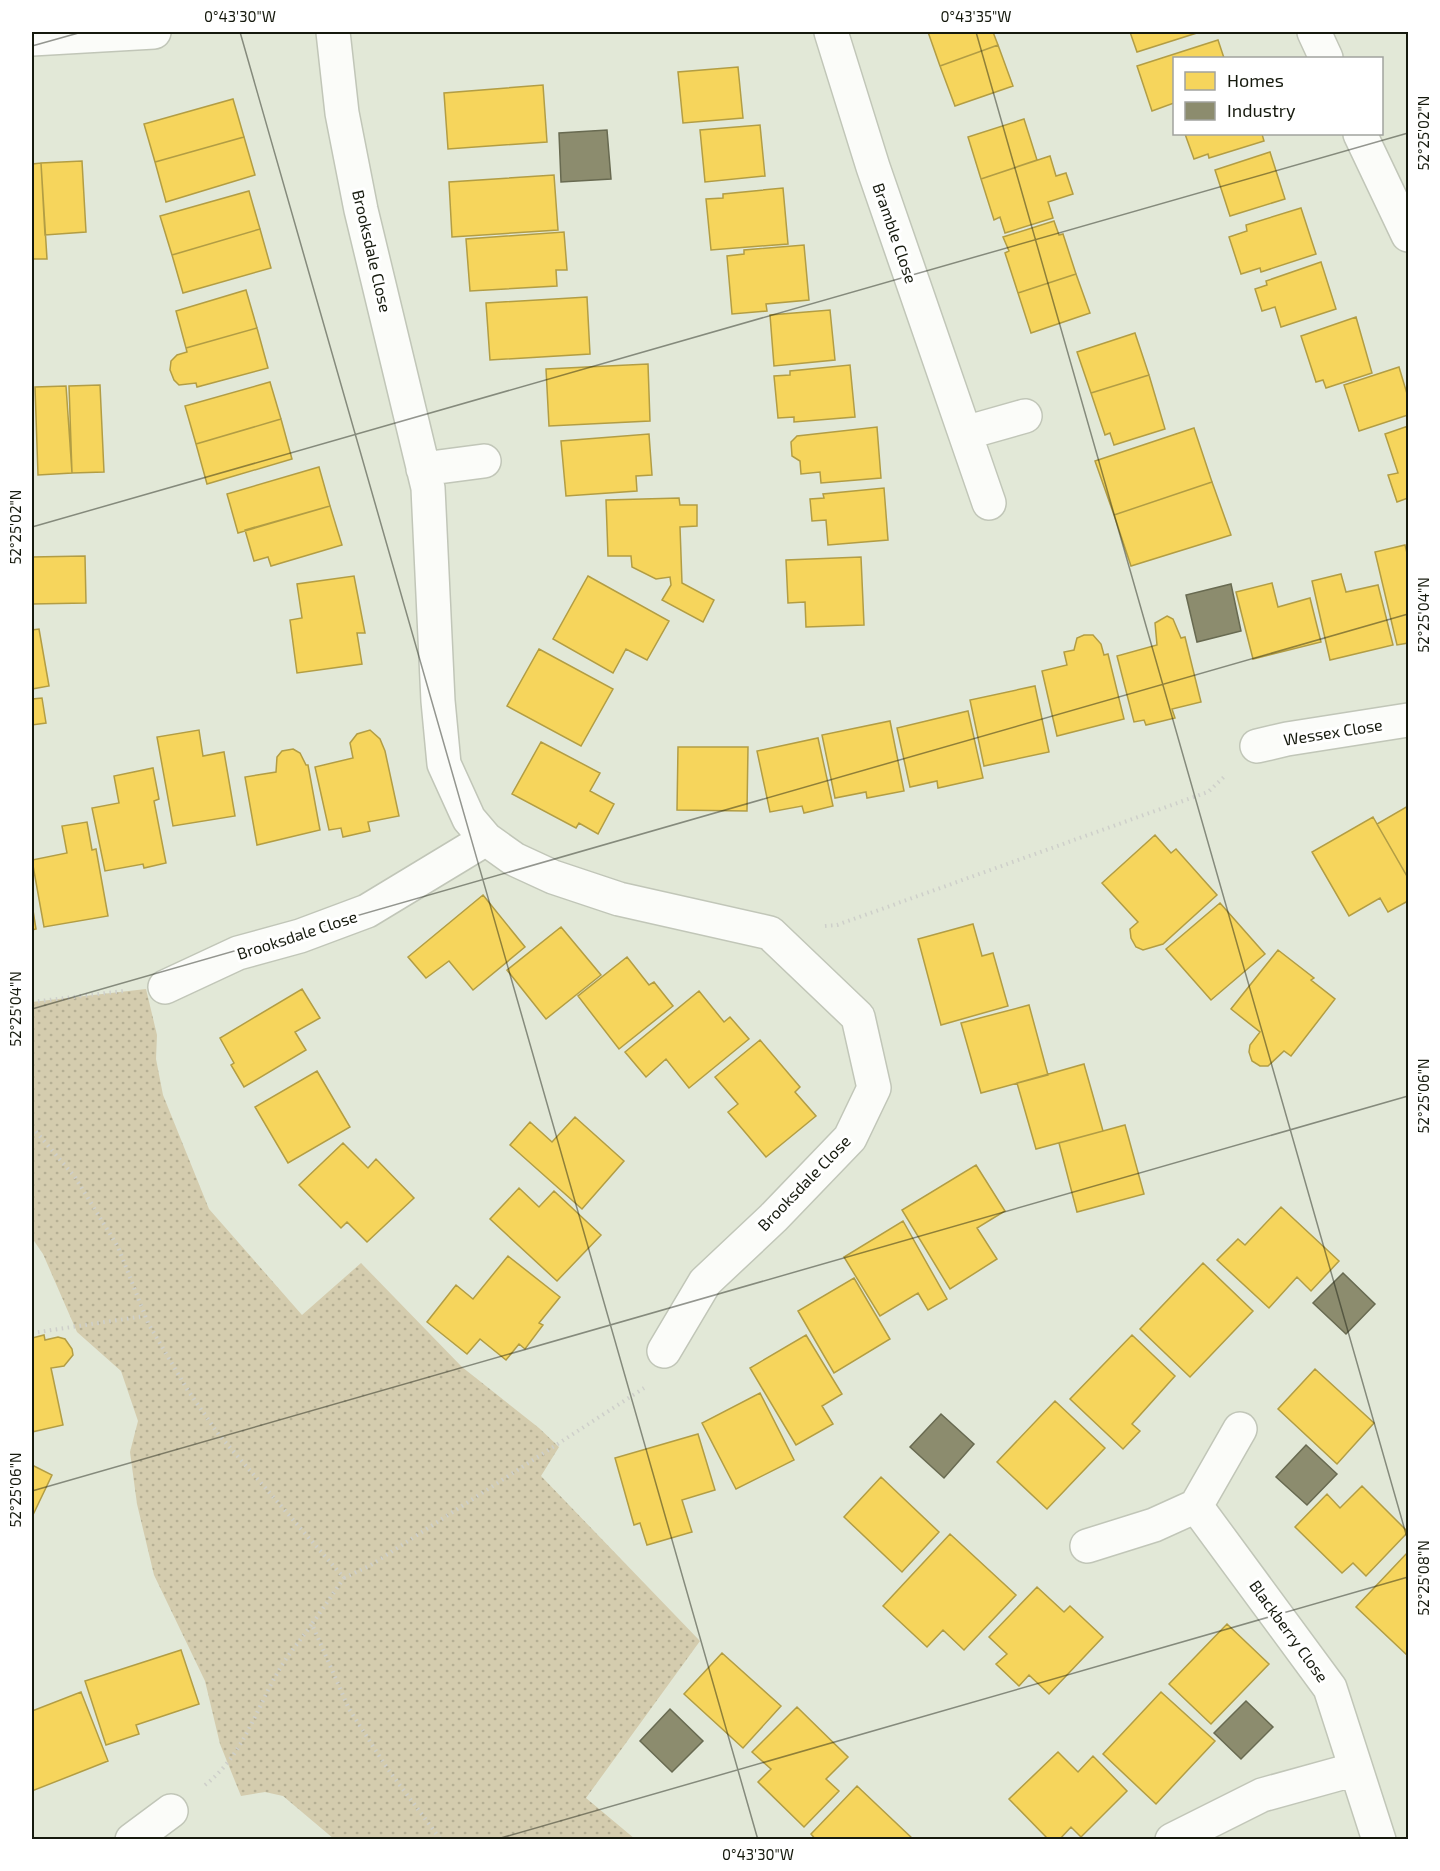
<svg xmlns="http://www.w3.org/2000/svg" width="1440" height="1871" viewBox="0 0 1440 1871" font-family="'Exo 2',sans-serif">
<defs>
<pattern id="park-dots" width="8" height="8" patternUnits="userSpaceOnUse" patternTransform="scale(1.5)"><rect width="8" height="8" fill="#d4ccae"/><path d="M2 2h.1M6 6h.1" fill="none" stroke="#b5af94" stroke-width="1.8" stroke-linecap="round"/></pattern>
</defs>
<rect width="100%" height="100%" fill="#e2e8d7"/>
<path fill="url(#park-dots)" d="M146 989 157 1035 156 1059 163 1095 209 1209 302 1315 361 1263 462 1367 539 1428 559 1447 541 1476 700 1641 586 1798 635 1839H334L283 1796 265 1792 241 1796 220 1744 205 1681 154 1575 137 1504 130 1452 138 1421 121 1371 77 1332 43 1254 32 1238V1002Z"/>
<path fill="#f6d55c" stroke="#b29d44" stroke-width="1.5" d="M928 32H993L998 45 940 66Z
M1130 32H1200L1137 52Z
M1218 40 1224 58H1174V103L1152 111 1137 66Z
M998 45 1013 86 955 106 940 66Z
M738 67 743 118 683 123 678 72Z
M543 85 547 142 448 149 444 93Z
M233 99 244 137 155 162 144 124Z
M1024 119 1037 160 981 179 968 137Z
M760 125 765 176 705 182 700 130Z
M1185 134H1262L1264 141 1209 158 1208 154 1194 159Z
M244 137 255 175 166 202 155 162Z
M1270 152 1285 199 1230 216 1215 170Z
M1050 156 1056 176 1066 173 1073 194 1048 202 1053 218 1005 233 1000 217 994 220 981 179Z
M82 161 86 232 45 235 41 163Z
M41 163 47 259H32V164Z
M554 175 558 230 452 237 449 182Z
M783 188 788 244 711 250 706 199 723 198V194Z
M249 191 260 229 172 255 160 216Z
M1301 208 1316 254 1261 272 1260 268 1241 274 1229 237 1247 231 1246 225Z
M1054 221 1059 235 1063 234 1076 274 1018 293 1005 253 1009 251 1003 237Z
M260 229 271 268 183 293 172 255Z
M564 232 567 270H556L557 286 470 291 466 239Z
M804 245 809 300 766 304 767 311 732 314 727 256 744 254V250Z
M1321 262 1336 309 1281 327 1275 307 1262 311 1255 289 1267 285 1266 281Z
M1076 274 1090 313 1031 333 1018 293Z
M246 290 257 328 186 348 176 311Z
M587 297 590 354 490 360 486 303Z
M830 310 835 360 774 366 770 315Z
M1356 317 1372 373 1326 388 1323 380 1316 382 1301 336Z
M257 328 268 368 197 387 196 383 179 385 174 380 170 370 171 361 177 355 187 352 186 348Z
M1135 333 1149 375 1091 393 1077 352Z
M648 364 650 421 549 426 546 369Z
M850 365 855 417 794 422V417L778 418 774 376 790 375V371Z
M1399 367 1408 397V415L1359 431 1344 385Z
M1149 375 1165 429 1114 445 1110 433 1105 435 1091 393Z
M270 382 281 419 196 444 185 406Z
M100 385 104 472 72 473 69 386Z
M66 386 72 473 38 475 35 387Z
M281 419 292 459 207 484 196 444Z
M1408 426V498L1397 502 1388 475 1398 473 1385 434Z
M877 427 881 478 821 483 820 472 801 474 800 461 792 456 791 442 797 436Z
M1194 428 1212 482 1114 515 1095 461Z
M649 434 652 475 636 476 637 491 566 496 561 441Z
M319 467 330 506 238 533 227 494Z
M1212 482 1231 535 1131 566 1114 515Z
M884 488 888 540 828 545 826 520 812 521 810 499 824 498 823 494Z
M679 498 680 505H697V526L680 527 682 583 714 600 703 622 662 600 671 585 670 577 656 579 632 567 631 556H608L606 500Z
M330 506 342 545 271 566 268 557 254 561 245 530Z
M1405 545 1408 557V643L1397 645 1375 552Z
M85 556 86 603 32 604V557Z
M861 557 864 625 806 627 805 602 788 603 786 560Z
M1341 574 1346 592 1378 585 1393 645 1330 660 1312 581Z
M354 576 365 633H357L362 664 297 673 290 620 302 618 297 584Z
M588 576 669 621 647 660 626 649 613 673 553 639Z
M1272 583 1278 607 1310 598 1321 642 1253 659 1236 592Z
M1167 616 1173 619 1181 638 1185 637 1201 702 1172 709 1175 718 1146 725 1144 720 1134 722 1117 656 1157 645 1155 623Z
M39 629 49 686 32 689V630Z
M1084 635H1093L1101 644 1104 655 1108 654 1124 719 1057 736 1042 671 1067 665 1064 652 1074 650 1077 638Z
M539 649 613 689 581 746 507 706Z
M1035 686 1049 752 984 766 970 700Z
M42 698 46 723 32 725V699Z
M968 711 983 778 938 788 937 781 910 787 897 728Z
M890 721 904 791 867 798 866 792 835 798 822 735Z
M199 730 203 756 224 752 235 816 173 826 157 737Z
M370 730 380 739 385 751 399 816 368 822 370 831 343 837 341 828 329 830 315 767 353 758 350 743 357 734Z
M818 738 833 806 804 813 802 806 770 812 757 751Z
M541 742 600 773 590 791 614 804 598 834 579 823 576 828 512 794Z
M678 747H748L747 811 677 810Z
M293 749 300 753 306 765H308L320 830 257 845 245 777 276 772 277 757 282 751Z
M153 768 159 799 154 801 166 863 144 868 143 864 105 871 92 808 119 803 114 776Z
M1408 806V878L1377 824Z
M1373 817 1408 878V901L1388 912 1380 898 1349 916 1312 852Z
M87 822 92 850 96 849 108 916 44 927 32 860 67 853 62 826Z
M1155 835 1171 853 1176 849 1217 895 1163 944 1143 950 1136 947 1131 938 1130 929 1138 922 1102 883Z
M483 895 525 947 473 990 449 961 426 978 408 957Z
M1220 903 1265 954 1211 1000 1166 949Z
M32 904 36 929 32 930Z
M973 924 982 956 993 953 1008 1006 941 1025 918 939Z
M561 927 601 975 546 1019 507 970Z
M1278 950 1314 978 1311 980 1335 999 1291 1056 1284 1051 1268 1066H1260L1252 1061 1249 1052 1250 1045 1260 1032 1231 1009Z
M627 957 649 985 654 982 673 1006 619 1049 578 996Z
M302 989 320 1018 295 1032 306 1050 244 1087 231 1065 234 1063 220 1038Z
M699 991 724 1022 730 1017 749 1039 689 1088 666 1059 646 1077 625 1052Z
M1029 1005 1048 1075 981 1093 961 1023Z
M760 1040 800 1087 795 1092 816 1116 766 1157 728 1112 738 1104 715 1077Z
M1084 1064 1103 1131 1036 1149 1017 1083Z
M317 1071 350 1127 288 1163 255 1107Z
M575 1117 624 1161 582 1209 510 1145 530 1122 552 1142Z
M1125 1125 1144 1194 1077 1212 1059 1143Z
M343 1143 368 1168 376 1159 414 1198 367 1242 347 1222 341 1228 299 1185Z
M976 1165 1005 1211 977 1228 997 1259 950 1289 902 1210Z
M519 1188 539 1207 554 1191 601 1235 557 1281 490 1219Z
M1281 1207 1339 1261 1311 1291 1297 1277 1269 1308 1217 1260 1238 1239 1245 1245Z
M903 1221 947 1299 928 1310 918 1293 880 1316 844 1257Z
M508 1256 560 1297 539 1323 543 1325 525 1349 519 1344 506 1360 480 1339 467 1354 427 1322 456 1285 473 1299Z
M1203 1263 1253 1311 1190 1377 1140 1329Z
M854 1278 890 1339 834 1373 798 1311Z
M44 1335 45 1340 58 1337 65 1339 72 1349 73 1355 64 1366 51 1368 63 1425 32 1432V1338Z
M806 1335 842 1394 822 1406 833 1424 796 1445 750 1368Z
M1132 1335 1175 1376 1132 1424 1140 1431 1123 1449 1070 1399Z
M1315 1369 1374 1423 1337 1464 1278 1409Z
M760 1393 794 1460 736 1489 702 1423Z
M1055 1401 1105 1448 1047 1509 997 1462Z
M698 1434 715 1490 682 1500 692 1532 647 1545 640 1523 634 1525 615 1458Z
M32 1465 52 1475 32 1517Z
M881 1477 939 1532 902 1572 844 1517Z
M1362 1486 1408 1532 1366 1576 1353 1563 1342 1573 1295 1527 1327 1494 1340 1508Z
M950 1534 1016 1595 964 1650 943 1630 927 1647 883 1606Z
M1407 1553 1408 1554V1656L1356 1607Z
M1037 1587 1064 1612 1070 1606 1103 1637 1049 1694 1029 1675 1019 1686 996 1664 1007 1654 989 1637Z
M1227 1624 1269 1664 1211 1724 1169 1684Z
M181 1650 199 1704 136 1725 139 1734 106 1745 85 1681Z
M722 1653 781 1706 743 1748 684 1694Z
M81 1692 108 1761 32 1791V1711Z
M1161 1692 1215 1741 1156 1804 1103 1754Z
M797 1707 848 1757 826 1779 839 1791 804 1827 758 1782 771 1769 752 1752Z
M1058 1752 1078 1772 1093 1756 1127 1791 1081 1837 1071 1827 1059 1840H1049L1009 1799Z
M857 1786 914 1840H816L811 1834Z"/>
<path fill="#8c8c6e" stroke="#686a51" stroke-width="1.5" d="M607 130 611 179 561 182 559 133Z
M1231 584 1241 631 1197 642 1186 595Z
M1343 1273 1375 1304 1346 1334 1313 1303Z
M941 1414 974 1444 944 1478 910 1447Z
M1306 1445 1337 1474 1307 1505 1276 1477Z
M1246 1701 1273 1727 1241 1759 1214 1733Z
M670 1709 703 1741 672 1772 640 1741Z"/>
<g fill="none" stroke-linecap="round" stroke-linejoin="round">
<g stroke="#c1c6b8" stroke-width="36">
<path id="minor" d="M333 32 342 113 361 210 428 488 438 701 444 764 469 819 486 839 514 859 553 877 619 899 770 933 858 1017 874 1088 850 1138 773 1218 705 1282 664 1351
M831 32 873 167 989 503
M1314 32 1326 58
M32 39 154 32
M1360 134 1408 235
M965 433 1025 416
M423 469 484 461
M1257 746 1287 739 1408 720
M165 987 238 953 300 936 367 911 486 839
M1196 1506 1240 1429
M1087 1546 1154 1525 1196 1506 1330 1688 1379 1840
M132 1840 171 1811
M1172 1840 1262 1795 1356 1769"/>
</g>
<path stroke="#cecfca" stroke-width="4" stroke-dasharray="1.5 4.5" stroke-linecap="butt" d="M825 926 837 925 1208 792 1226 775
M32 1002 123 991
M32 1127 75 1177 118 1247 148 1323 187 1389 219 1435 344 1578 312 1624 349 1709 387 1768 441 1840
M32 1333 145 1316
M344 1578 371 1565 644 1388
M205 1785C245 1754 256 1707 282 1665 291 1651 302 1638 312 1624"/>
<use href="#minor" stroke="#fbfcf9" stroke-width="33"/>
</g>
<path fill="none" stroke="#15190d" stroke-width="1.5" stroke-opacity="0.45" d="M240 32 758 1840M976 32 1408 1541M32 46 82 32M32 527 1408 133M32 1009 1408 614M32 1491 1408 1096M494 1840 1408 1577"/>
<g text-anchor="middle" stroke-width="6" stroke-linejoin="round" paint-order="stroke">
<g font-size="16" fill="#15190d" stroke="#fff">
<text transform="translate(895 233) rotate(71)" y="6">Bramble Close</text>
<text transform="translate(372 251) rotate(77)" y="6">Brooksdale Close</text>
<text transform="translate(1333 732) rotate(-9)" y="6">Wessex Close</text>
<text transform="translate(297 935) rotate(-18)" y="6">Brooksdale Close</text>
<text transform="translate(804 1183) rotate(-46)" y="6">Brooksdale Close</text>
<text transform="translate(1289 1631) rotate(54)" y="6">Blackberry Close</text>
</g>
</g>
<rect width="1440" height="1871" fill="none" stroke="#ffffff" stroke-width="66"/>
<rect x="1173" y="57" width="210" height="78" fill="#ffffff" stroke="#a1a39e" stroke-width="1.5"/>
<rect x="1185" y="72" width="30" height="18" fill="#f6d55c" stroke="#a1a39e" stroke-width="1.5"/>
<text x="1227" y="87" font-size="18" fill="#15190d">Homes</text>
<rect x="1185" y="102" width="30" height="18" fill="#8c8c6e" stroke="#a1a39e" stroke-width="1.5"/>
<text x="1227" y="117" font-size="18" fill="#15190d">Industry</text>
<rect x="33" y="33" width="1374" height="1805" fill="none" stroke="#15190d" stroke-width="2"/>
<g font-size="15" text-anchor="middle" fill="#15190d">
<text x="240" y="22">0°43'30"W</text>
<text x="976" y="22">0°43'35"W</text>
<text transform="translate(1424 133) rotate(-90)" y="5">52°25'02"N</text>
<text transform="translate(16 527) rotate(-90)" y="5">52°25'02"N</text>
<text transform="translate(1424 615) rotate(-90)" y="5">52°25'04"N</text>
<text transform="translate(16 1009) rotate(-90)" y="5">52°25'04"N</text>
<text transform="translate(1424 1096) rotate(-90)" y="5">52°25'06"N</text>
<text transform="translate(16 1490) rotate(-90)" y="5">52°25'06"N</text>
<text transform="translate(1424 1578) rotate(-90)" y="5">52°25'08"N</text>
<text x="758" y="1860">0°43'30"W</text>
</g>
</svg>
